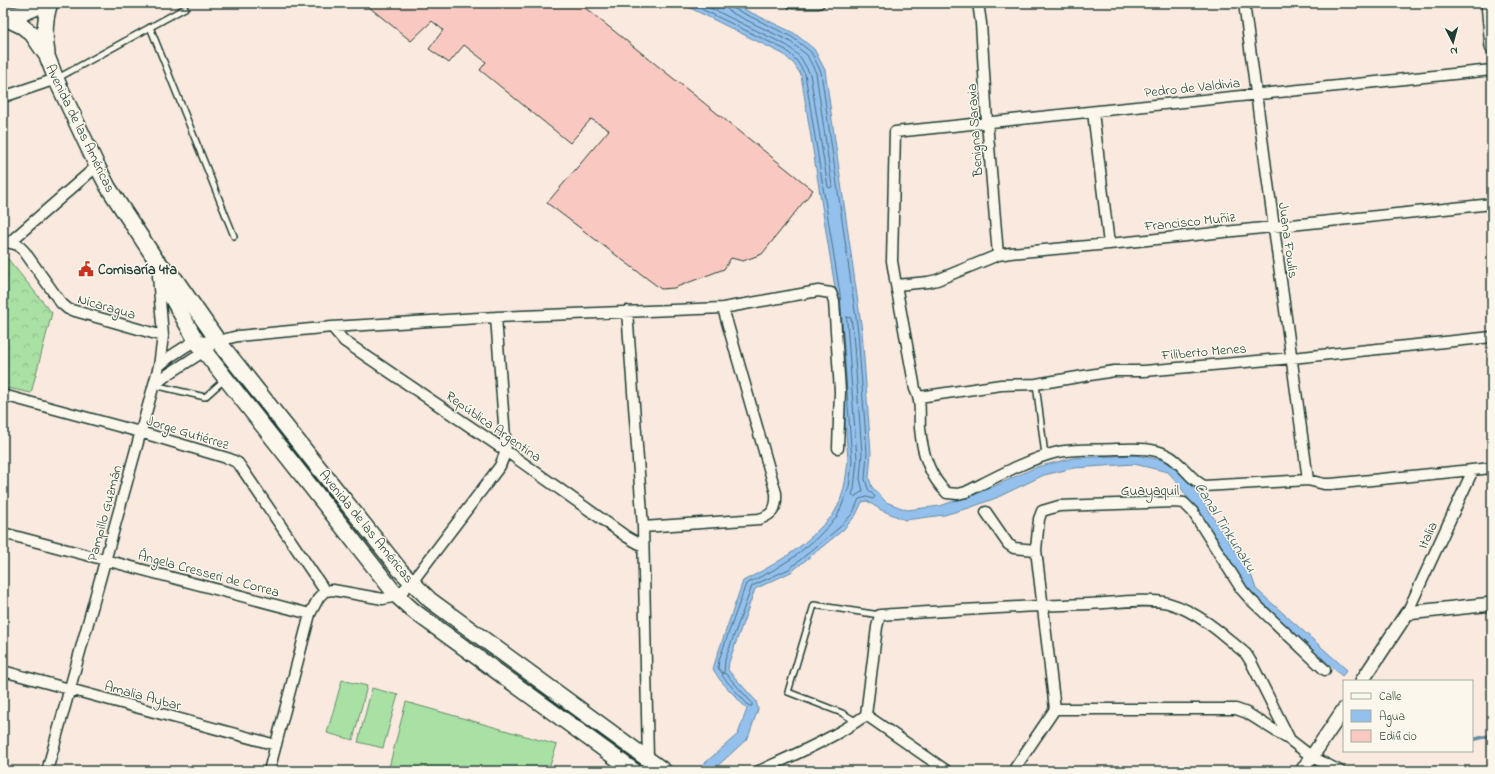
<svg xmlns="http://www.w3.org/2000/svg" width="1495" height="774" viewBox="0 0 1495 774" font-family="'Indie Flower',sans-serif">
<defs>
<pattern id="forest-crowns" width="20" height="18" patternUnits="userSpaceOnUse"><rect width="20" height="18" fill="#a9e0a3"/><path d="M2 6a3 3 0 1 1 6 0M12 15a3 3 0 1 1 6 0" fill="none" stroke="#91c18d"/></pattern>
</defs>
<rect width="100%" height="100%" fill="#fae9df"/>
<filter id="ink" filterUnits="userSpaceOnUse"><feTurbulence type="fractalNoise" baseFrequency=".025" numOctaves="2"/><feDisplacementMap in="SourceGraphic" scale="8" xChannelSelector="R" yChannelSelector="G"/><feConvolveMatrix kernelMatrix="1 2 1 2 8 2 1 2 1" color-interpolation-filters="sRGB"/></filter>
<g filter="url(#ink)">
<path fill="url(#forest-crowns)" stroke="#648e6c" d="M3 259H8L52 313 31 393 3 387Z"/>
<path fill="#a9e0a3" stroke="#648e6c" d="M342 680 367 686 353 740 327 733Z
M372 688 398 695 383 748 358 742Z
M406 702 557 745 548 771H388Z"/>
<path fill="#93c0ed" stroke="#658ca3" d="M680 3H731L794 33 814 49 825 70 862 331 871 453 869 478 872 487 886 502 907 510 940 506 990 488 1037 467 1073 458 1135 455 1168 461 1183 473 1195 489 1252 577 1256 589 1347 670 1342 676 1249 593 1178 483 1168 472 1134 464 1074 468 1044 475 996 498 969 508 944 515 905 520 881 510 867 501 862 502 856 515 843 530 791 572 755 589 729 662 728 670 756 701 758 709 748 738 712 771 697 770 738 734 747 709 720 680 713 669 716 659 743 581C772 566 799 551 821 527 825 523 831 518 834 513 844 497 846 478 848 460L836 294 801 75 794 64 783 54Z"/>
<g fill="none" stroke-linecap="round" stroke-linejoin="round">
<path stroke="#4d717e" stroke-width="1" d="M689 3 786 50 797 61 805 74 840 294 852 461 849 488 837 517 817 538 794 557 772 571 746 584 719 660 718 668 722 673 724 672 725 660 752 586 789 569 840 527 853 513 859 499 867 497 873 499 875 497 868 489 865 479 867 453 858 332 821 72 811 52 792 37 733 8 731 3
M700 3 788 46 801 58 810 74 828 187 831 188 832 186 816 73 807 55 789 41 730 12 727 9 726 3
M847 317 851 318 853 332 862 453 860 479 863 491 854 497 852 494 854 489 857 460Z
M723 673 726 674 752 703V706H749L723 677Z"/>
<path stroke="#658ca3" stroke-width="3.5" d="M1472 740 1492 735"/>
</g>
<path fill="#f9c9c1" stroke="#1f3d34" d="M364 3H579L813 190 762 254 743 261 731 258 724 269 674 288 661 289 547 203 609 130 591 119 570 143 480 70 486 62 464 45 449 63 429 49 443 30 432 21 411 41Z"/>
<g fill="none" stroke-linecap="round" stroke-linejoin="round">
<g stroke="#1f3d34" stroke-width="8">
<path id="service" d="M150 27 234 236
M58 78 185 8
M1036 384 1045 455
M154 385 205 397 224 380
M857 722 842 713 788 692 814 605 880 615"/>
</g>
<g stroke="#1f3d34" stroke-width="13">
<path id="minor" d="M792 3H819
M978 3 981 23 987 122 998 255
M1244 3C1264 162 1287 321 1308 480
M1492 70 895 132 892 261 896 285 915 389C922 402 919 414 920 428 922 452 929 476 947 493L958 494 966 492C994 478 1028 459 1058 452 1076 449 1097 450 1116 449 1133 449 1151 447 1167 455 1182 462 1189 479 1204 486L1308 480 1324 484H1331L1492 468
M3 97 56 79
M1093 112 1109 244
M3 241 18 245 24 251 61 303 68 309 163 336
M10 242 97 166
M896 285 928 282 937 280 998 255 1010 253 1109 244 1492 204
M627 311 643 527 648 760
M332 327 344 341 506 451 627 537 643 546
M159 366 171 356 188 345 197 342 218 341 238 336 332 327 496 317 723 308 818 291 831 293 834 301 840 391 838 448
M154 385 167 375 209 348
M3 395 140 432 230 459 238 463 243 470 325 591
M919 397 1001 385 1036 384 1114 371H1144L1292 358 1492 337
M986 512 1008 544 1014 548 1036 550
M643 527 759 519C773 515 777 508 776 493L723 308
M3 533 310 614 319 597 325 591 333 590 383 599 397 596 412 582 500 466 506 451 496 317
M1407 613 1473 470
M1325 670 1250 599 1242 590 1193 512 1184 503 1175 502 1059 506 1042 511 1039 519 1036 550 1055 709H1236L1247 713 1290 740 1312 757 1340 771
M3 671 276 745
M866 715 947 771
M47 771 159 366 163 336 158 276
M269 771 310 614
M759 771C794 755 836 737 866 715L877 627 880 615C950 611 1020 606 1089 604 1111 603 1148 598 1168 603 1197 611 1224 635 1246 654L1251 662 1290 740
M1013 771 1055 709"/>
</g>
<g stroke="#1f3d34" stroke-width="16">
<path id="tertiary" d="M1488 3 1492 47
M1362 681 1407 613 1492 604
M1302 771 1344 709"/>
</g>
<g stroke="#1f3d34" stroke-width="18">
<path id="secondary" d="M3 14C17 16 32 11 43 3
M3 17 22 26 32 34 47 56 56 79 97 166 108 187 156 260 175 279 218 341 400 570 430 600 664 771
M47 53C44 36 44 20 50 3
M158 264 167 289 197 342 397 596 415 612 634 771"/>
</g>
<use href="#service" stroke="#fbf7ec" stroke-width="5"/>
<use href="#minor" stroke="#fbf7ec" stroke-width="10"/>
<use href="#tertiary" stroke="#fbf7ec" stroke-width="13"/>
<use href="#secondary" stroke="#fbf7ec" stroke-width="15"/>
</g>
</g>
<defs>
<g id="civic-bare" transform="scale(1.2)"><path d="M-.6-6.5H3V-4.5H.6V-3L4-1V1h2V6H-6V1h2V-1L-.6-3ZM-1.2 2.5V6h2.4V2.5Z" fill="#c8321e" stroke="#fbf7ec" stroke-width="2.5" paint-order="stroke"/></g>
</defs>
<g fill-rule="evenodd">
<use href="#civic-bare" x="86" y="269"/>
</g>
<g text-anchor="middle" stroke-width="3" stroke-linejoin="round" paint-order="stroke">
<g font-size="14" fill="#1f3d34" stroke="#fbf7ec">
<text transform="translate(1192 87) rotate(-6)" y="5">Pedro de Valdivia</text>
<text transform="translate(81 128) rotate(64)" y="5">Avenida de las Américas</text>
<text transform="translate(974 130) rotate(-94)" y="5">Benigna Saravia</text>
<text transform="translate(1190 221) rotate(-6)" y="5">Francisco Muñiz</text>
<text transform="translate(1289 240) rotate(82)" y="5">Juana Fowlis</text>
<text transform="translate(107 306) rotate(16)" y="5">Nicaragua</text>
<text transform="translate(1204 351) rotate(-5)" y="5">Filiberto Menes</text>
<text transform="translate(494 426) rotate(35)" y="5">República Argentina</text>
<text transform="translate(188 432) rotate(17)" y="5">Jorge Gutiérrez</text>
<text x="1150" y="495">Guayaquil</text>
<text transform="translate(104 513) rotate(-75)" y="5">Pampillo Guzmán</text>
<text transform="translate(367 526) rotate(51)" y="5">Avenida de las Américas</text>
<text transform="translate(1427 535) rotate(-65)" y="5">Italia</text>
<text transform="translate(209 573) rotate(15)" y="5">Ángela Cresseri de Correa</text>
<text transform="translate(143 695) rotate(15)" y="5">Amalia Aybar</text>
</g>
<g font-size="14" font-weight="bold" fill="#1f3d34" stroke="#fbf7ec" text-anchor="start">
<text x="98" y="274">Comisaría 4ta</text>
</g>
<g font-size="15" font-style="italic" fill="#3c5e62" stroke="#fbf7ec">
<text transform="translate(1226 527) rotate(58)" y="5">Canal Tinkunaku</text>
</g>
</g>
<rect width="1495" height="774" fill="none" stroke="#fbf7ec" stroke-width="16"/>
<rect x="8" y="8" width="1479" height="758" fill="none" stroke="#1f3d34" stroke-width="1.5" filter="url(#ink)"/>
<rect x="1343" y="680" width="130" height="72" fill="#fbf7ec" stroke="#a3ada2"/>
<rect x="1351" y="693" width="20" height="6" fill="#fbf7ec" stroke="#a3ada2"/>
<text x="1379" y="700" font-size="12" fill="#1f3d34">Calle</text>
<rect x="1351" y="710" width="20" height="12" fill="#93c0ed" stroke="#a3ada2"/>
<text x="1379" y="720" font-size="12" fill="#1f3d34">Agua</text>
<rect x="1351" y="730" width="20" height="12" fill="#f9c9c1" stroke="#a3ada2"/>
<text x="1379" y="740" font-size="12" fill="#1f3d34">Edificio</text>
<g transform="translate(1453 42) rotate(174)" stroke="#fbf7ec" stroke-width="3" paint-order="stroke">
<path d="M0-3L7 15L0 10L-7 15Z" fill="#1f3d34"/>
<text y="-6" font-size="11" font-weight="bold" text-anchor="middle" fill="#1f3d34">N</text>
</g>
</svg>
